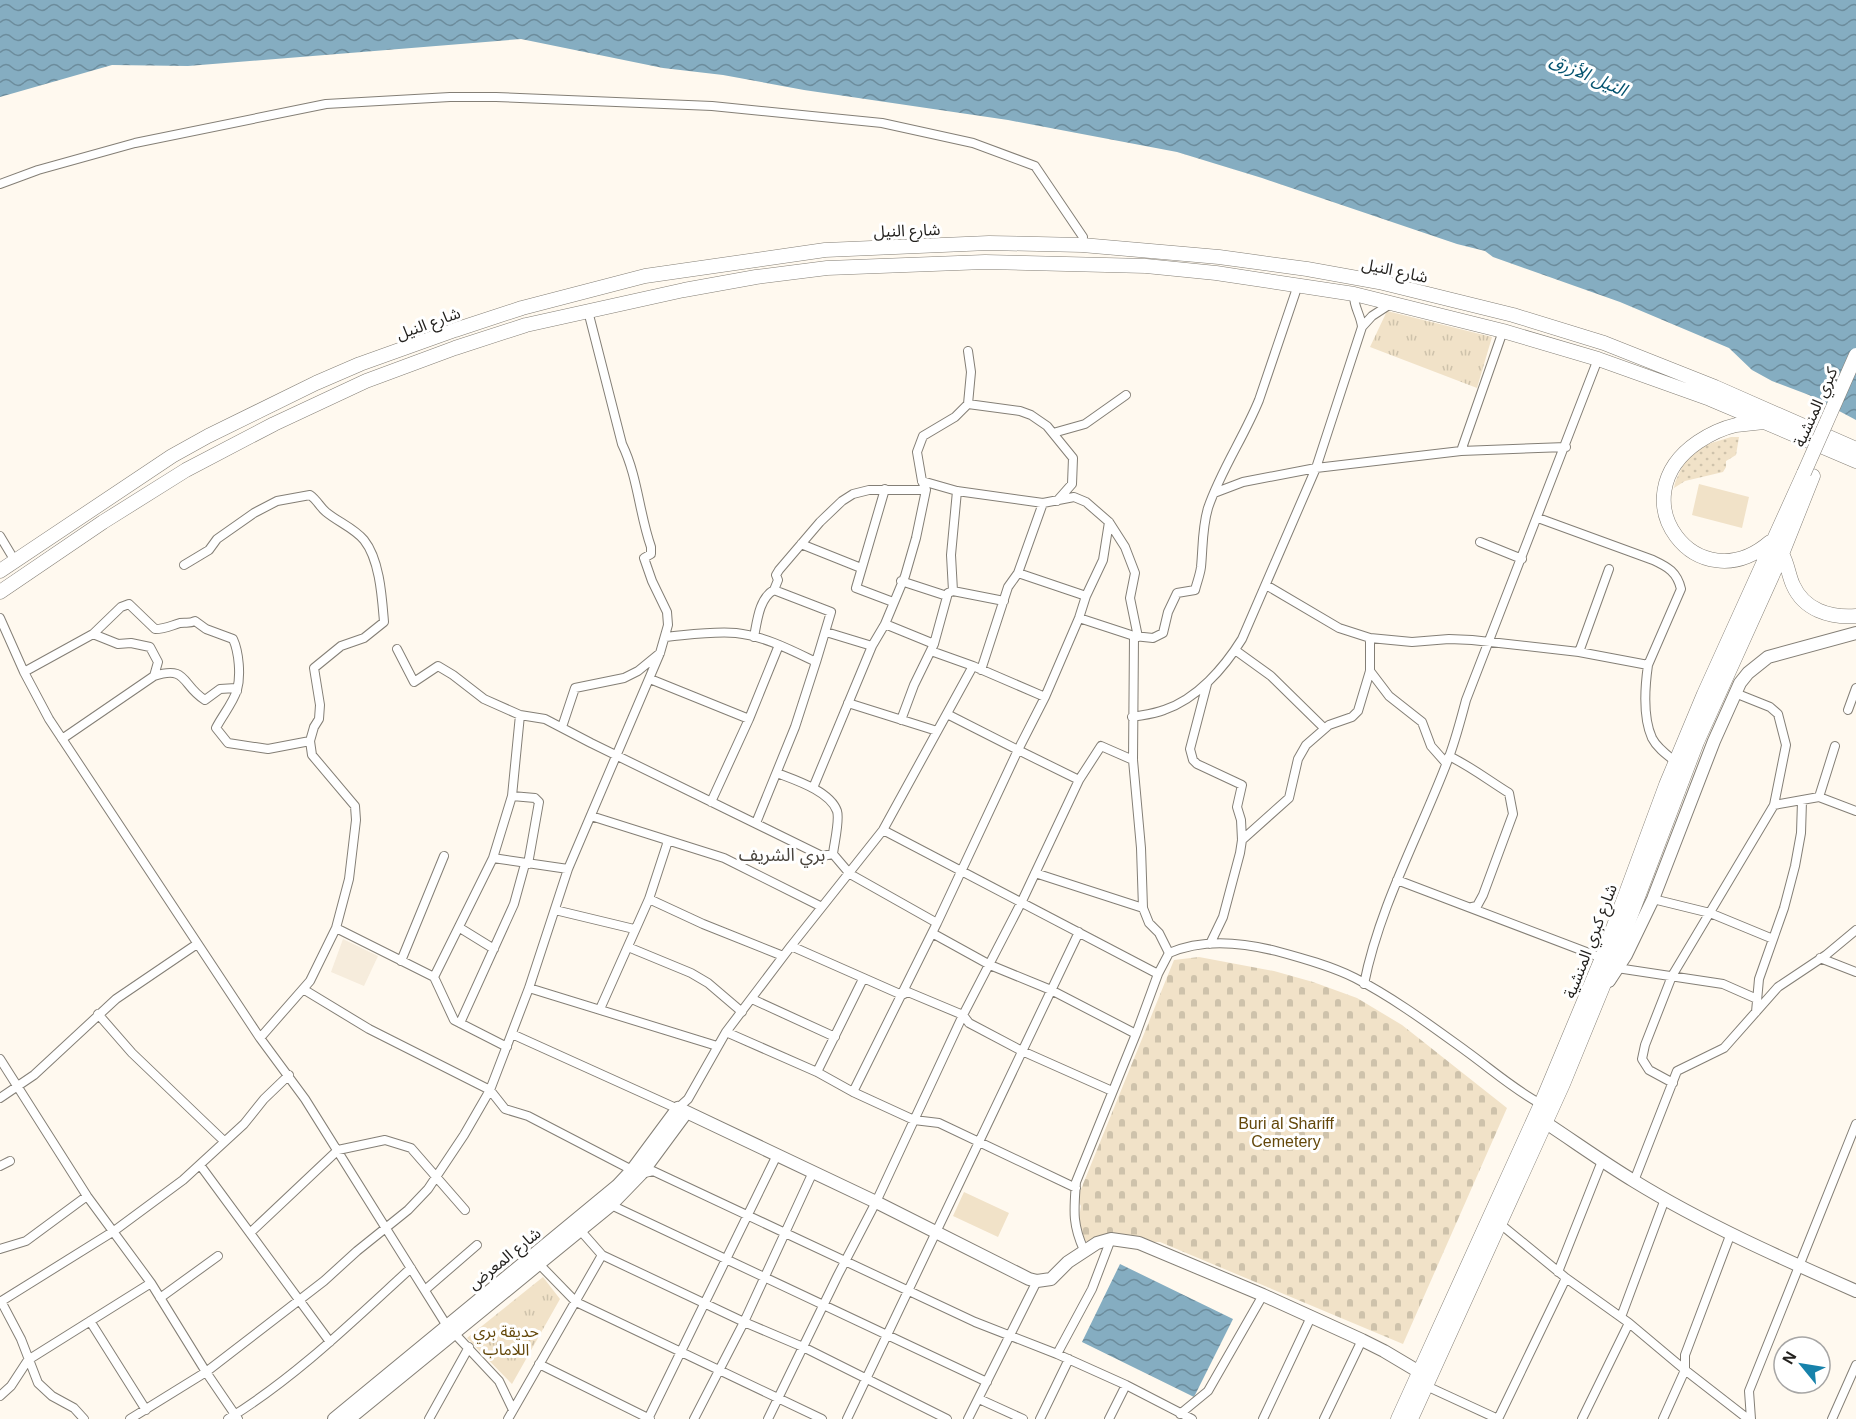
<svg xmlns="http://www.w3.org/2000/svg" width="1856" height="1419" viewBox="0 0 1856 1419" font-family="Arial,'Noto Sans Arabic',sans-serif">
<defs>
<pattern id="grass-dots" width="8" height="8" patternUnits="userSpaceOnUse" patternTransform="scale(1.5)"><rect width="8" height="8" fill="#f1e2c8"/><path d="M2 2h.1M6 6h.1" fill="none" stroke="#cec2ab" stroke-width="1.8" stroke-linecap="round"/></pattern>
<pattern id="cemetery-stones" width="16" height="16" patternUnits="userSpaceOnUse" patternTransform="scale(1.5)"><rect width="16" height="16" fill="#f1e2c8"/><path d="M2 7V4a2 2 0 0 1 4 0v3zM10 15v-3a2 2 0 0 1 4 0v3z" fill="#cec2ab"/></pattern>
<pattern id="park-tufts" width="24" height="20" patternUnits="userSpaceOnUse" patternTransform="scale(1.5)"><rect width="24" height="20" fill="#f1e2c8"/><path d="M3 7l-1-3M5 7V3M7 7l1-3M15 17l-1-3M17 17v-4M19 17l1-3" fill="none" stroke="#cec2ab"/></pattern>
<pattern id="water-waves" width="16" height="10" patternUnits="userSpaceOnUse" patternTransform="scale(1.5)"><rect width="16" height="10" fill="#85adc1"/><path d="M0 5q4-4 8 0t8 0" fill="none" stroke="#6c8c9c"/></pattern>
</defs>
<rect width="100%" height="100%" fill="#fff9ef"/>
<path fill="#f6ecdc" d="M343 939 378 956 364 986 331 972Z"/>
<path fill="url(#grass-dots)" d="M1731 437H1739L1736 455 1726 461V467L1723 472 1685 481 1674 488C1675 478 1682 472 1683 461L1705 445Z"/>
<path fill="url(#cemetery-stones)" d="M1199 957 1274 971 1313 982 1357 998 1402 1025 1507 1108 1403 1344 1160 1242 1075 1241 1081 1206 1077 1199 1174 960Z"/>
<path fill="url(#park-tufts)" d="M1387 311 1492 337 1477 388 1370 347Z
M543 1277 560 1299 512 1384 467 1338Z"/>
<path fill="#f1e2c8" d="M1699 484 1749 497 1742 528 1692 515Z
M964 1192 1009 1213 998 1237 953 1216Z"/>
<path fill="url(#water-waves)" d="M0 0H1856V420L1809 395 1772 381 1752 370 1729 348 1620 302 1493 257 1485 251 1457 244 1262 178 1177 152 1008 120 804 90 723 75 663 68 521 39 188 66 112 65 0 97Z
M1120 1264 1233 1319 1194 1397 1082 1342Z"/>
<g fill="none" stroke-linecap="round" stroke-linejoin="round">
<g stroke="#847f76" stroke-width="10">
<path id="street" d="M0 184 38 170 135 143 326 104 450 97H496L712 106 882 123 973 143 1035 166 1083 237 1082 245
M1354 294C1353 306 1361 315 1362 327
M968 404 1020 411 1031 415 1047 426 1073 458 1072 484 1057 501
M1053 433 1085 424 1126 395
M1461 451 1503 331
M922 481 957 491 1043 503 1074 497 1086 502 1109 522 1125 547 1135 573 1130 598 1138 637
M885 489 856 588 893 602
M1214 493 1243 482 1316 468 1461 451 1566 447
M1538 518 1653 560C1668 567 1677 572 1681 589L1648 665
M0 536 15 561
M1480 542 1522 559
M801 544 861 568
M184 565 209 550 217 539 254 513 277 501 310 495C317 500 320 507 326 512 338 522 354 528 364 540 380 560 382 598 384 622L364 638 341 646 314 668 320 705 319 719 314 727 310 741
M1018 573 1086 596
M901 581 947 596
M1266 585 1339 628 1370 638 1412 642 1449 639 1472 640 1579 652 1648 665C1645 686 1643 718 1652 738 1657 748 1667 755 1676 762
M774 590 831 612 816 662
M953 591 951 555 957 491
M0 618 24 672 49 719 260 1038 305 1099 447 1326
M1079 618 1134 636
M885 624 934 644
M826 632 872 646
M93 634 118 644 131 643 150 647 158 662 154 676C188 665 181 685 205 700L220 689 236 688 237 691
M665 637C688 635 712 631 736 633 764 636 791 650 816 662L795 727 756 823
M754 637C757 622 759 598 774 590L778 580 776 575 779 570 820 522 842 501 853 494 869 490H926
M397 649 414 682 438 666 453 675 484 699 520 715 545 719 591 743 822 856 833 854 850 874 937 923
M1235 650 1271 676 1324 728
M931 651 973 666 1045 697
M1579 652 1609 569
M981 670 1008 587 1018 573 1043 503
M1370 671 1389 696 1422 722 1431 746 1446 763
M24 672 93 634 121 607 129 604 155 629C165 629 170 626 180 623 186 622 189 624 195 621L206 629 233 639C239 652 241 676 237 690 233 703 222 716 216 728L228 743 268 749 310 741 312 755 355 806 356 820 349 879 336 928 310 981 260 1038
M650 679 749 719
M1207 684 1190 749 1193 760 1197 764 1242 785 1237 807 1241 820 1242 840 1240 853 1223 917 1210 944
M848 703 937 731
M1848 710 1856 688
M1132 717C1142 715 1154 714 1164 710 1197 699 1224 668 1242 639L1316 468 1362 327 1372 316 1392 303
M901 720 914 685 934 644 948 593 953 591 1004 601
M562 727 575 688 624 678 638 671 660 653
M62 739 154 676
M1449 756C1470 766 1488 780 1509 793L1513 814 1483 895 1477 906 1472 907
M777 773C795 780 830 791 837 811 840 820 834 844 833 854
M1079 780 1101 746 1133 760
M813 788 872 646 885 624 905 576 916 538 926 490 922 481 917 452 923 436 955 417 968 404 971 372 968 351
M512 796 535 798 539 802 528 864
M1819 797 1835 746
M711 802 749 719 779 645
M1774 805 1819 797 1856 811
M591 816 724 858 822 907
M883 830 1158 974
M1242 840 1289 798 1298 759 1306 745 1329 725 1352 717 1358 711 1370 671V638
M493 858 568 869
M1035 873 1143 908
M1397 880 1602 958
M649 899 703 924 783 956
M1653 899 1710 913 1773 939
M555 910 634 929
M336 928 434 977 454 1020 507 1047
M460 928 494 949
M932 933 990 965 1051 990 1136 1034
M791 946 902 995 908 992 963 1015 969 1023 1022 1051 1112 1091
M628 947 691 973 708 983 742 1012
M1169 953 1159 933 1149 923 1143 908 1141 848 1133 760 1134 636 1153 638 1163 633 1168 612 1177 593 1195 590C1197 582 1200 575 1201 567 1203 547 1202 528 1208 508 1221 470 1244 437 1259 400L1298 285
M1820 958 1856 972
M401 961 444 856
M1617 968 1723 984 1757 999
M434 977 493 858 512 796 520 715
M1364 984C1380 904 1421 832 1449 757 1456 738 1461 719 1466 700L1598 359
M529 988 717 1046
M303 989 369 1029 490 1090 505 1109 528 1116 632 1170
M752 999 835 1037
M600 1009 649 899 668 841
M1756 1012 1759 979 1784 908 1795 866 1801 833 1802 801
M98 1014 132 1053 224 1141
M460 1023 514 904 525 864
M726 1032 817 1072 853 1092 914 1120 939 1123 1076 1188
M512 1034 678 1109
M0 1059 87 1196 151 1283 206 1372 238 1419
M817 1072 863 979
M1673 1083 1649 1070 1642 1059 1645 1045 1672 976 1774 805 1786 745 1778 714 1770 707 1735 693
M853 1092 937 923 1018 750 947 714
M0 1098 34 1075 116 999 197 944
M678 1108 688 1099 726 1032 791 946 883 830 973 666
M200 1165 330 1342
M0 1166 10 1161
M641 1174 653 1171 975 1322 1057 1354 1126 1385 1192 1419
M1634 1181 1677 1071 1724 1048 1778 987 1826 955 1856 930
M611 1205 987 1382
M1499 1223 1566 1278 1629 1323 1685 1370 1748 1419
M580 1230 602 1255 744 1322 803 1347 947 1419
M250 1233 338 1150 385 1140 411 1148 465 1210
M0 1249 26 1241 87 1196
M1084 1250C1072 1224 1074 1210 1076 1182L1136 1034 1158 974 1169 953C1203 938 1241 942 1276 951 1302 958 1331 966 1355 978 1394 998 1430 1025 1466 1051 1491 1069 1513 1089 1541 1104
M540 1265 576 1302 822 1419
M1558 1272 1602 1161
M425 1290 477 1245
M160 1298 218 1256
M1 1301 21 1339 38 1383 52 1396 74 1408 84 1419
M0 1302 114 1231 183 1180 244 1124 264 1099 289 1075
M1621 1317 1665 1199
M90 1321 146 1410
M454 1333 499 1381 513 1410
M1057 1354 1092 1289 1111 1239
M539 1364 650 1419
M1422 1384 1498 1419
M0 1396 11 1386 28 1360 151 1283
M979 1399 1023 1419
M1180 1414 1208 1391 1263 1295
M130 1419 206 1372 324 1281 357 1251 408 1210 428 1189 464 1135 490 1090 529 988 568 869 660 653 668 625 667 612 652 581 644 558 651 554V547C639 513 638 477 622 444L588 311
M228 1419C296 1377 353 1321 411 1268
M429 1419 469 1347
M508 1419 602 1255
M648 1419 777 1155
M694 1419 744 1322 813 1172
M768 1419 838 1275 876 1202 963 1015 1022 901 1079 780 1018 750 1045 697 1079 618 1086 596 1103 560 1109 522
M847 1419 1079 932
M968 1419 1037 1281
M1040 1419 1069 1359
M1109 1419 1126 1385
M1263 1419 1311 1317
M1324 1419 1362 1340
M1498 1419 1566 1278
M1582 1419 1629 1323
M1663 1419 1685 1370V1355L1731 1233
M1751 1419 1749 1391 1856 1124
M1832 1419 1856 1365"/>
</g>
<g stroke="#847f76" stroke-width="14">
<path id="secondary" d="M1609 981 1626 955 1653 899 1714 741 1740 683 1748 673 1768 657 1856 633
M1546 1123C1575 1142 1604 1163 1634 1181 1704 1224 1781 1258 1856 1291
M334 1419 617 1186 632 1170 678 1108 876 1202 1029 1279 1037 1281 1051 1279 1068 1262 1097 1243 1111 1239 1139 1243 1263 1295 1362 1340 1384 1351 1426 1376
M349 1419 611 1205 641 1174 686 1113"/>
</g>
<g stroke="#847f76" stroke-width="15">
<path id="primary" d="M1764 422C1755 423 1745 424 1736 425 1723 428 1710 434 1698 442 1616 498 1698 604 1770 542
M1782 554C1788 564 1788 574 1793 585 1804 610 1830 618 1856 616
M0 571 172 456 208 436 316 383 360 364 455 330 522 308 645 276 825 250 989 243 1082 245 1219 257 1307 269 1379 282 1513 315 1604 343 1715 387 1856 449
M0 592 103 522 186 470 274 424 366 381 455 348 526 325 684 290 756 277 827 268 985 262 1146 266 1216 273 1354 294 1503 331 1598 359 1710 399 1856 461
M1398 1419 1541 1104 1602 958 1666 785 1704 694 1804 473
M1411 1419 1563 1084 1615 957 1697 742 1782 554 1813 476"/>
</g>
<use href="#street" stroke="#fff" stroke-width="8"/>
<use href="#secondary" stroke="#fff" stroke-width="12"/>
<use href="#primary" stroke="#fff" stroke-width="14"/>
<g stroke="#847f76" stroke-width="15" stroke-linecap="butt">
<path id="primary-bridge" d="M1804 473 1856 355"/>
</g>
<use href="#primary-bridge" stroke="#fff" stroke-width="14"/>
</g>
<g text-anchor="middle" stroke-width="6" stroke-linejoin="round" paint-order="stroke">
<g font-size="16" fill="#23211e" stroke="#fff">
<text transform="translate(907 230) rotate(-2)" y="6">شارع النيل</text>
<text transform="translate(1395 270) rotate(12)" y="6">شارع النيل</text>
<text transform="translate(428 323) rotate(-20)" y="6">شارع النيل</text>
<text transform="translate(1815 407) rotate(-66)" y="6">كبري المنشية</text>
<text transform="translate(1590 941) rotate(-69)" y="6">شارع كبري المنشية</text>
<text transform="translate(504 1258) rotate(-39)" y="6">شارع المعرض</text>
</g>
<g font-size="16" fill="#63470a" stroke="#fff">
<text x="1286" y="1129">Buri al Shariff<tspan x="1286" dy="18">Cemetery</tspan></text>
<text x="506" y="1337">حديقة بري<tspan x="506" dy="18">اللاماب</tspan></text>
</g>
<g font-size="18" font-style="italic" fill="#04536f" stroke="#fff">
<text transform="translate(1588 75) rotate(23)" y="6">النيل الأزرق</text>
</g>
<g font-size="18" fill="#49443d" stroke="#fff">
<text x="782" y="861">بري الشريف</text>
</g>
</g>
<g transform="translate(1802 1365) rotate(300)"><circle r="28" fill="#ffffff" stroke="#a7a6a5" stroke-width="1.5"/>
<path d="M0-4.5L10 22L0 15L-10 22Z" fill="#1782ab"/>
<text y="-9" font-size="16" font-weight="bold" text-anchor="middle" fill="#23211e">N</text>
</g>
</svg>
